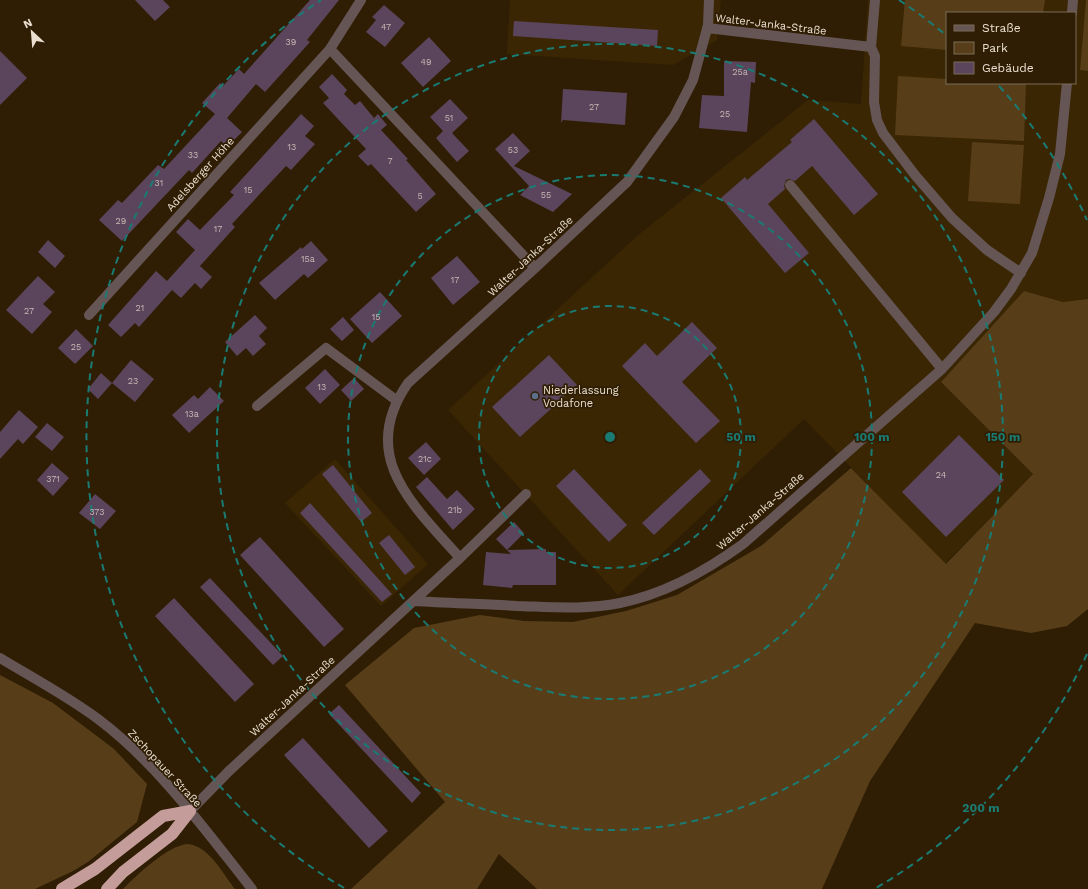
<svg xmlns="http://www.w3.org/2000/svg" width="1088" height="889" viewBox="0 0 1088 889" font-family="'Work Sans',sans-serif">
<rect width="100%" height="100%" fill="#2f1e04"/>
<path fill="#3b2604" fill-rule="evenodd" d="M510 0H721L717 40 673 65 507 54Z
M868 0H1086L1080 70 1088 71V299L1063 302 1024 291 941 382 1033 474 945 564 804 419 618 595 448 410 637 236 808 100 861 104ZM947 13H1075V83H947Z
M335 459 428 564 381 606 285 503Z"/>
<path fill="#573e19" d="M905 0H1045L1043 13H947V50L901 46Z
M1086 0H1088V71L1080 70Z
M898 76 947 79V83H1026L1024 141 895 135Z
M972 142 1024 145 1020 204 968 201Z
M1024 291 1063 302 1088 299V609L1067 626 1031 633 975 623 870 781 822 889H537L499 854 477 889H351L445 802 345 685 414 628 480 615 524 621 573 622 626 611 677 595 761 546 851 468 946 564 1033 474 941 382Z
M0 675 53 703 114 749 147 784 137 822 88 862 73 871 35 889H0Z
M188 844C209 846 223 874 235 889H123C137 875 168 845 188 844Z"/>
<path fill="#5b455c" d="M135 0H163L170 7 155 21Z
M310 0H339L307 40 310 42 265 92 256 84 227 118 242 132 227 147 221 141 192 173 189 170 122 241 99 220 118 200 122 203 158 165 164 169 215 114 202 103 220 83 223 86 239 69 244 74Z
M384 5 405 23 385 47 366 32 376 20 372 17Z
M514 21 658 30 657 46 513 36Z
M429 37 451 61 423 87 401 63Z
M0 51 27 78 0 105Z
M724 61 756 62 755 83 751 82 747 132 699 128 702 95 724 96Z
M332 74 347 90 344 94 355 105 360 101 374 118 378 114 387 125 381 130 408 159 406 160 436 194 416 212 371 164 368 166 358 156 366 149 323 103 329 98 319 87Z
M563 89 627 93 625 125 563 120 561 123Z
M450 99 468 118 452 133 469 151 457 162 436 138 443 131 430 117Z
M301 114 314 126 305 136 315 144 291 170 286 166 232 224 235 227 200 266 212 277 201 289 195 283 181 298 172 290 139 327 135 323 121 337 108 325 156 271 167 281 195 250 176 232 188 219 200 230 234 195 230 192Z
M814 119 878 194 854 215 812 166 795 181 789 179 786 180 784 186 785 189 768 204 809 253 785 273 721 198 745 177 747 180 792 142 790 140Z
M513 133 530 151 514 166 572 194 553 212 520 195 529 186 495 149Z
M48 240 65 256 55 268 38 252Z
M311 241 328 260 308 278 304 274 275 300 259 283 301 247 302 249Z
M457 256 480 282 453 305 431 278Z
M38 276 55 292 43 304 52 312 32 334 6 310Z
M380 292 402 316 372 343 350 319Z
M255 315 267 328 259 336 266 344 253 356 246 348 237 356 225 342Z
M343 317 354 330 342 341 330 329Z
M692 322 717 348 682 382 720 421 696 443 622 366 645 343 657 356Z
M76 329 93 346 75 364 58 348Z
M549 355 577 385 520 437 492 407Z
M131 360 154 379 135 402 112 383Z
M325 369 340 385 320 404 305 388Z
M101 373 112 383 98 399 88 389Z
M354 378 364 389 351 401 341 390Z
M210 387 224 401 189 433 172 415 194 395 198 399Z
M19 410 38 427 23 444 18 439 0 459V432Z
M47 423 64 437 52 451 35 437Z
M959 435 1004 480 946 537 902 492Z
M426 442 441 459 424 475 408 458Z
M52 463 69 478 53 496 37 480Z
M333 465 372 513 361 522 322 474Z
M574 469 627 525 609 542 556 486Z
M700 469 711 481 654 535 642 523Z
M427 477 447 499 457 490 475 509 453 530 416 487Z
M95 494 116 511 100 529 79 513Z
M310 503 392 594 382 602 300 513Z
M514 522 524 533 507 550 546 549V552H556V585H513L512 588 483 585 486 552 511 554 496 539Z
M389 535 415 567 405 575 379 543Z
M260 537 344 629 324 647 240 555Z
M210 578 283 656 273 665 200 587Z
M174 598 254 684 235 702 155 616Z
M339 705 421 793 412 803 329 714Z
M303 738 388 831 369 848 284 755Z"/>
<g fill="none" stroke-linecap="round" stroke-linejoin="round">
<path stroke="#655555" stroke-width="10" d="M875 0 871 47 875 56 874 102 877 120 883 133 915 175 952 218 987 250 1021 273
M1072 13 1073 0
M707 28 871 47
M330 49 535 268
M790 185 942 369
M89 315 330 49 361 0
M257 406 326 348 396 400
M460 558 526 494
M414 601C448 603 482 604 517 606 551 607 586 610 620 603 665 594 706 571 743 544L942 369 994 312 1011 289 1032 253 1049 198 1060 154 1067 83
M0 658C33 678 67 696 98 719 157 763 206 831 252 889
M190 811 229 771 460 558C413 505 357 456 408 383L535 268 627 182 674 117 693 80 708 25 709 0"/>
<path stroke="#c49d9b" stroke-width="12" d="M62 889 95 869 163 816 190 811
M107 889 123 872 172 834 190 811"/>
</g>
<g fill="none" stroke="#1a7b73" stroke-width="2" stroke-dasharray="7 5">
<circle cx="610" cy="437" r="131"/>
<circle cx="610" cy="437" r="262"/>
<circle cx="610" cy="437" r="393"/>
<path d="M1087 654A524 524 0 0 1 876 888M344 888A524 524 0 0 1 321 0M899 0A524 524 0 0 1 947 36M999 86A524 524 0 0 1 1087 220"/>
</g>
<circle fill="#5c6f8a" stroke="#2f1e04" stroke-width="1.5" cx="535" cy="396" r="4"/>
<g text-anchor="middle" stroke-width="3.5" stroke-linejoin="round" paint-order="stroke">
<g font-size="9" fill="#c6b8b3">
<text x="386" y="30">47</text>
<text x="291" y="45">39</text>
<text x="426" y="65">49</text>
<text x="740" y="75">25a</text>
<text x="594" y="110">27</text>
<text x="725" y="117">25</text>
<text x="449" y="121">51</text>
<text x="292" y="150">13</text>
<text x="513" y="153">53</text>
<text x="193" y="158">33</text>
<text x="390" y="164">7</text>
<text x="159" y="186">31</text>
<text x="248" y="193">15</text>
<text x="546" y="198">55</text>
<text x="420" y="199">5</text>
<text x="121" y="224">29</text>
<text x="218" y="232">17</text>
<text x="308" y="262">15a</text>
<text x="455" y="283">17</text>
<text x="140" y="311">21</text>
<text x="29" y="314">27</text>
<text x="376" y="320">15</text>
<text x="76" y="350">25</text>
<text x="133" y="384">23</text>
<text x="322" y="390">13</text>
<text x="192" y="417">13a</text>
<text x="425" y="462">21c</text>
<text x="941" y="478">24</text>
<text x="53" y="482">371</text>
<text x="455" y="513">21b</text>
<text x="97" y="515">373</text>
</g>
<g font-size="11" fill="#eadfd0" stroke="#2f1e04">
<text transform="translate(771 24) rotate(7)" y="4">Walter-Janka-Straße</text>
<text transform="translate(200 174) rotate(-48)" y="4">Adelsberger Höhe</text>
<text transform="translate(530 256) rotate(-43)" y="4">Walter-Janka-Straße</text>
<text transform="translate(760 511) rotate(-41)" y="4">Walter-Janka-Straße</text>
<text transform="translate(292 696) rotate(-43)" y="4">Walter-Janka-Straße</text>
<text transform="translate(165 768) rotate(47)" y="4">Zschopauer Straße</text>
</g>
<g font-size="11" fill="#eadfd0" stroke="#2f1e04" text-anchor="start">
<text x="543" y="394">Niederlassung<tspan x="543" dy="13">Vodafone</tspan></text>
</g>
</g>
<circle cx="610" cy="437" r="6" fill="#1a7b73" stroke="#2f1e04" stroke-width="2"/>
<g font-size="12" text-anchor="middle" font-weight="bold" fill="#1a7b73" stroke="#2f1e04" stroke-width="3.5" stroke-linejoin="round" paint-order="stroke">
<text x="741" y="441">50 m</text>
<text x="872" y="441">100 m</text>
<text x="1003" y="441">150 m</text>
<text x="981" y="812">200 m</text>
</g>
<rect x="946" y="12" width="130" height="72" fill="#2f1e04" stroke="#7a6b56"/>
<rect x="954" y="25" width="20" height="6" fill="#655555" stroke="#7a6b56"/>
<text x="982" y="32" font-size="12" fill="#eadfd0">Straße</text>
<rect x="954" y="42" width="20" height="12" fill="#573e19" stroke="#7a6b56"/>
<text x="982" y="52" font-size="12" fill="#eadfd0">Park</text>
<rect x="954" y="62" width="20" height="12" fill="#5b455c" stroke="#7a6b56"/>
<text x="982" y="72" font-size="12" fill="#eadfd0">Gebäude</text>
<g transform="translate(32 32) rotate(334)" stroke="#2f1e04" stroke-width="3" paint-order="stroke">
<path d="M0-3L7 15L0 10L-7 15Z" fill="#eadfd0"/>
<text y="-6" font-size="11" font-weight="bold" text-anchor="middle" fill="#eadfd0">N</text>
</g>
</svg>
